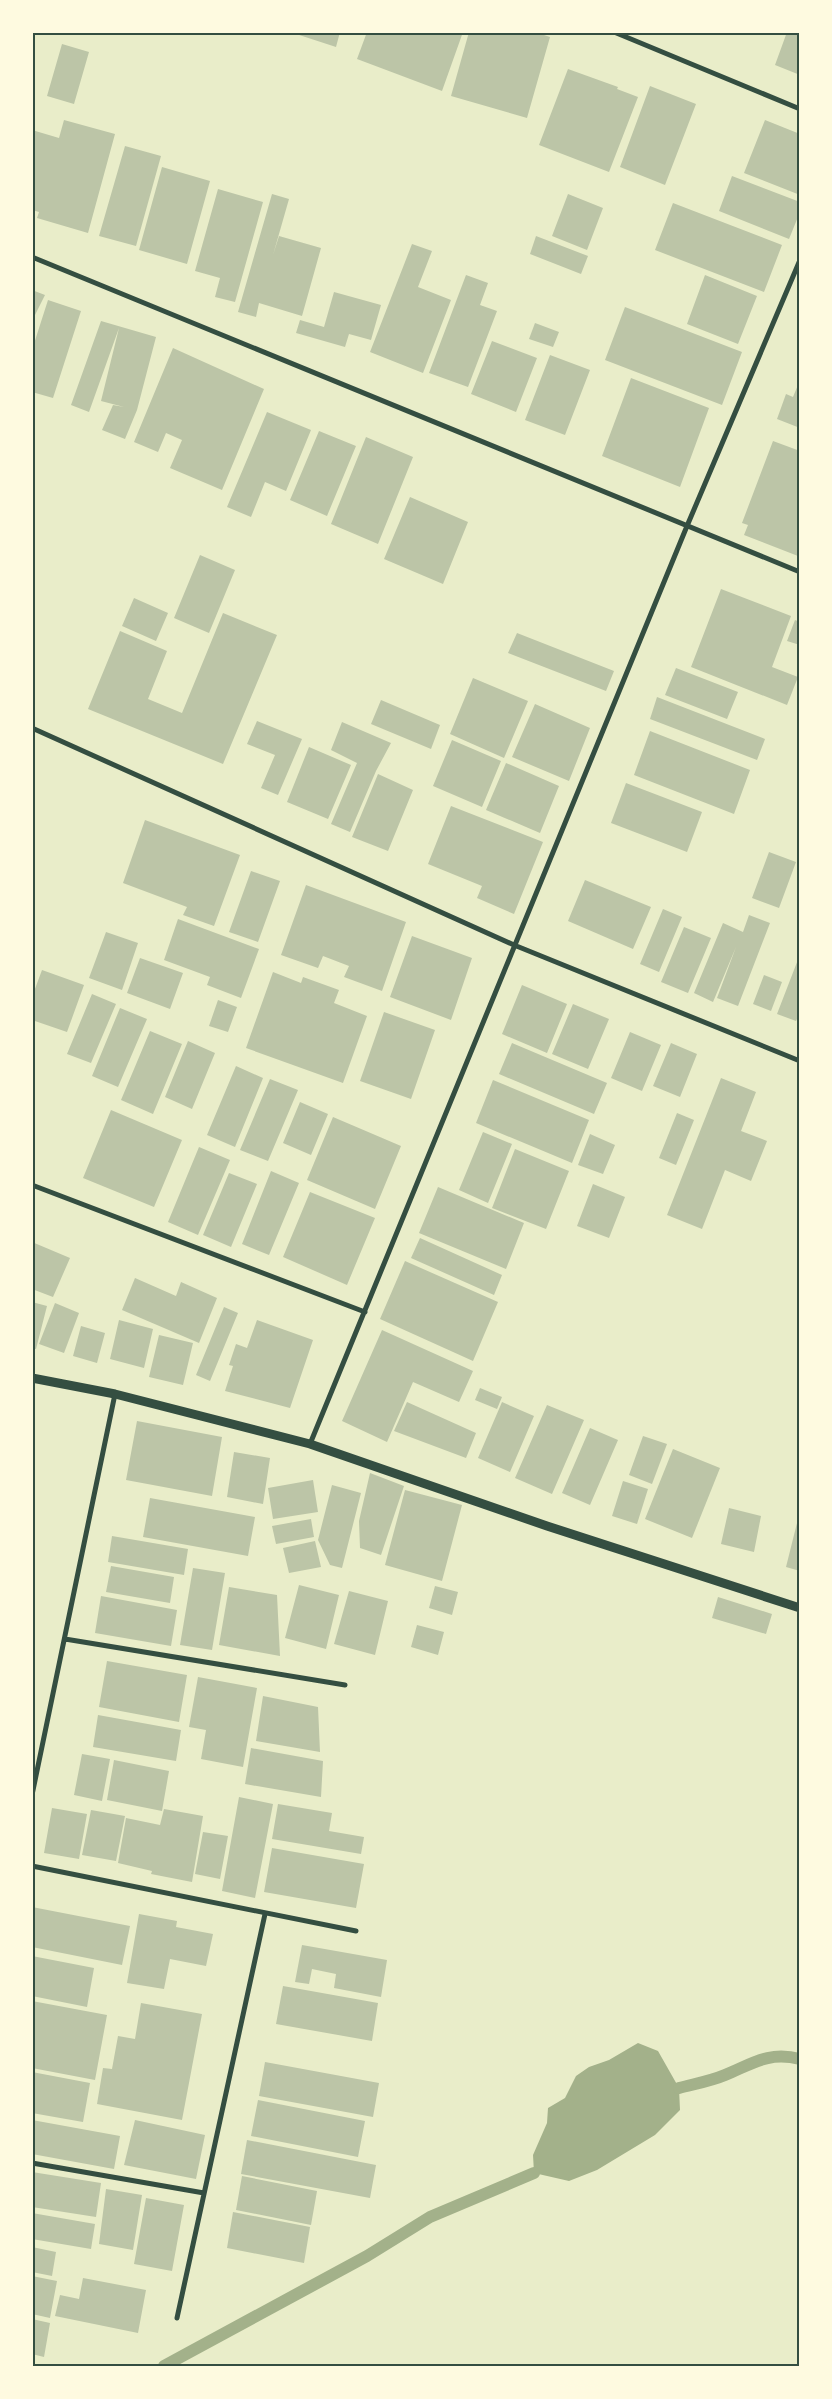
<svg xmlns="http://www.w3.org/2000/svg" width="832" height="2399" viewBox="0 0 832 2399" font-family="Literata,serif">
<rect width="100%" height="100%" fill="#e9edc9"/>
<path fill="#a3b18a" d="M638 2043 658 2051 679 2088 680 2110 655 2135 597 2170 569 2181 534 2173 533 2155 547 2123 548 2108 565 2098 576 2076 589 2067 609 2060Z"/>
<g fill="none" stroke-linecap="round" stroke-linejoin="round">
<path stroke="#a3b18a" stroke-width="12" d="M679 2088C694 2084 711 2081 725 2075 752 2064 768 2051 800 2059
M164 2366 367 2256 430 2217 534 2173"/>
</g>
<path fill="#bcc5a7" d="M290 32H340L336 47Z
M367 32H463L442 91 357 59Z
M469 32H535L550 37 527 118 451 96Z
M787 32H800V75L775 65Z
M62 44 89 52 74 104 47 96Z
M568 69 618 87 617 89 638 97 609 172 539 145Z
M650 86 696 104 665 185 620 167Z
M64 120 115 134 88 233 37 218 39 212 32 210V130L59 138Z
M765 120 800 134V195L744 173Z
M125 146 161 156 136 246 99 236Z
M162 167 210 181 187 264 139 250Z
M732 176 800 202V212L789 239 719 211Z
M218 189 263 202 235 302 215 297 220 278 195 271Z
M272 194 289 199 273 255 279 236 321 248 302 316 259 303 256 317 238 312Z
M568 194 603 208 587 250 552 236Z
M673 203 782 245 764 292 655 250Z
M536 236 588 256 581 274 530 254Z
M412 244 432 251 418 287 451 300 423 373 370 352Z
M466 275 488 283 480 305 497 311 468 387 429 373Z
M705 275 757 296 738 344 687 324Z
M32 290 45 295 32 321Z
M334 292 381 305 371 340 349 334 345 347 296 333 300 320 324 327Z
M48 300 81 311 53 398 32 392V350Z
M625 307 742 352 722 405 605 360Z
M101 321 156 337 137 410 125 439 102 430 113 405 124 407 101 401 119 328 89 412 71 405Z
M535 323 559 332 553 347 529 339Z
M492 341 537 358 516 412 471 394Z
M173 348 264 389 222 490 170 468 182 440 166 433 158 452 134 442Z
M550 355 590 370 565 435 525 420Z
M631 378 709 408 680 487 602 456Z
M800 380V428L777 419 786 394 793 397Z
M267 412 311 430 286 491 265 482 251 517 227 507Z
M319 431 356 446 327 516 290 500Z
M366 437 413 457 378 544 331 524Z
M773 441 800 451V550L798 556 744 535 748 525 742 523Z
M410 497 468 522 443 584 384 559Z
M200 555 235 570 209 633 174 618Z
M721 589 791 616 772 667 798 677 787 705 691 667Z
M134 598 168 613 156 641 122 626Z
M223 613 277 635 223 764 88 709 120 631 167 651 148 699 182 713Z
M795 620 800 622V645L787 641Z
M517 633 614 671 606 691 508 653Z
M676 668 738 692 727 719 665 695Z
M473 678 528 701 504 758 450 734Z
M657 697 765 739 757 760 650 719Z
M381 700 440 725 431 749 371 724Z
M535 704 590 728 569 781 512 757Z
M257 721 302 739 278 795 261 788 275 755 247 744Z
M342 722 391 743 376 771 350 832 331 824 357 763 331 750Z
M650 731 750 770 734 814 634 775Z
M452 740 501 761 482 807 433 786Z
M309 747 351 765 328 819 287 802Z
M506 763 559 786 540 833 486 810Z
M378 774 413 790 388 851 352 837Z
M626 783 702 812 687 852 611 823Z
M451 806 543 842 514 914 477 898 482 886 428 864Z
M145 820 240 855 214 926 183 915 187 907 123 883Z
M769 852 796 862 779 908 752 898Z
M251 871 280 881 258 942 229 932Z
M585 880 651 907 633 949 568 921Z
M306 885 406 922 382 991 344 977 349 966 323 956 318 968 281 955Z
M663 909 682 917 659 972 640 964Z
M749 915 770 923 738 1006 717 998 736 947 713 1002 694 993 723 923 743 932Z
M178 919 259 949 241 998 207 985 210 977 164 960Z
M684 927 711 938 688 993 661 982Z
M106 932 138 943 122 990 89 978Z
M412 936 472 958 451 1020 390 997Z
M799 957 800 1013 796 1021 777 1014Z
M140 958 183 973 170 1009 127 993Z
M42 970 84 985 67 1032 32 1020V997Z
M273 972 301 983 303 977 339 990 334 1003 367 1016 343 1083 246 1048Z
M764 975 782 982 771 1011 753 1004Z
M522 985 567 1004 547 1053 502 1034Z
M92 994 116 1004 91 1063 67 1054Z
M218 1000 237 1007 228 1032 209 1026Z
M573 1004 609 1019 588 1069 552 1054Z
M120 1008 147 1019 118 1087 92 1076Z
M384 1012 435 1030 411 1099 360 1081Z
M150 1031 182 1044 153 1114 121 1100Z
M630 1032 661 1045 642 1091 611 1078Z
M188 1041 215 1053 192 1109 165 1097Z
M512 1043 607 1083 594 1114 499 1074Z
M671 1043 697 1054 680 1097 653 1086Z
M236 1066 263 1078 235 1147 207 1135Z
M721 1078 756 1092 741 1131 767 1141 751 1181 725 1170 702 1229 667 1215Z
M270 1079 298 1090 268 1161 240 1150Z
M493 1080 589 1120 572 1163 476 1123Z
M300 1102 328 1114 311 1155 283 1143Z
M111 1110 182 1140 154 1207 83 1178Z
M677 1113 694 1120 676 1165 659 1158Z
M333 1117 401 1146 375 1209 307 1180Z
M483 1132 512 1144 488 1203 459 1190Z
M590 1134 615 1145 603 1174 578 1165Z
M199 1147 230 1160 198 1235 168 1222Z
M515 1149 569 1171 546 1229 492 1208Z
M271 1171 299 1183 269 1255 242 1244Z
M229 1173 257 1184 231 1247 203 1235Z
M593 1184 625 1197 609 1238 577 1226Z
M438 1187 524 1223 506 1269 419 1233Z
M310 1192 375 1218 347 1285 283 1257Z
M420 1238 502 1275 494 1295 411 1258Z
M32 1242 70 1258 53 1297 32 1289Z
M405 1261 498 1302 473 1361 380 1319Z
M135 1278 176 1296 181 1282 217 1298 199 1343 122 1310Z
M32 1302 47 1306 36 1349 32 1348Z
M55 1303 79 1313 64 1353 39 1344Z
M224 1307 238 1313 210 1381 196 1375Z
M119 1320 153 1329 144 1368 110 1359Z
M257 1320 313 1340 290 1408 225 1391 233 1366 229 1365 236 1344 247 1348Z
M81 1326 105 1333 97 1363 73 1356Z
M382 1330 473 1371 459 1402 413 1382 387 1442 342 1421Z
M159 1335 193 1343 183 1385 149 1377Z
M480 1388 502 1397 497 1409 475 1400Z
M407 1402 476 1433 466 1458 394 1431Z
M502 1402 534 1416 510 1472 478 1458Z
M547 1405 584 1420 552 1494 515 1478Z
M137 1421 222 1437 212 1496 126 1480Z
M590 1428 618 1440 590 1505 562 1493Z
M643 1436 667 1444 652 1484 629 1475Z
M673 1449 720 1468 692 1538 645 1519Z
M234 1452 270 1458 263 1504 227 1497Z
M370 1473 404 1486 381 1555 360 1548 359 1521Z
M313 1480 318 1512 273 1519 268 1488Z
M623 1481 648 1489 637 1524 612 1516Z
M332 1485 361 1493 342 1568 330 1565 318 1540Z
M405 1490 462 1505 442 1581 385 1565Z
M150 1498 255 1517 248 1556 143 1537Z
M729 1508 761 1516 754 1552 721 1544Z
M799 1515H800V1571L786 1567Z
M311 1519 314 1537 276 1544 272 1526Z
M112 1536 188 1549 184 1575 108 1562Z
M315 1541 321 1567 289 1573 283 1548Z
M111 1566 174 1577 170 1603 106 1592Z
M193 1568 225 1573 212 1650 180 1645Z
M299 1585 339 1595 326 1649 285 1638Z
M435 1586 458 1592 452 1615 429 1608Z
M229 1587 277 1595 280 1656 219 1645Z
M349 1591 388 1601 375 1655 334 1644Z
M101 1596 177 1610 171 1646 95 1633Z
M718 1597 772 1614 766 1634 712 1618Z
M417 1625 444 1632 438 1655 411 1647Z
M107 1661 187 1675 179 1722 99 1707Z
M198 1677 257 1688 243 1767 201 1759 206 1730 189 1727Z
M263 1696 318 1707 320 1752 256 1741Z
M98 1715 181 1730 176 1761 93 1747Z
M251 1748 323 1761 321 1797 245 1784Z
M82 1754 110 1759 102 1801 74 1795Z
M114 1760 169 1771 162 1811 107 1800Z
M239 1797 273 1804 255 1898 222 1891Z
M278 1804 332 1813 329 1831 364 1837 361 1854 272 1839Z
M52 1808 87 1814 79 1859 44 1853Z
M164 1809 203 1816 192 1882 151 1874 152 1871 118 1863 126 1818 160 1825Z
M91 1810 125 1816 116 1861 82 1855Z
M203 1832 228 1836 220 1879 195 1874Z
M272 1848 364 1864 356 1908 264 1892Z
M32 1907 130 1926 122 1965 32 1947Z
M139 1914 177 1921 176 1927 213 1934 206 1966 170 1959 164 1989 127 1983Z
M302 1945 387 1960 381 1997 334 1988 336 1974 312 1969 309 1984 295 1982Z
M32 1956 94 1968 87 2007 32 1996Z
M283 1986 378 2003 372 2041 276 2024Z
M32 2001 107 2015 95 2080 32 2068Z
M141 2003 202 2014 182 2120 97 2104 103 2068 112 2069 118 2036 135 2039Z
M265 2062 379 2083 373 2117 259 2096Z
M32 2072 90 2083 83 2122 32 2113Z
M258 2100 365 2121 358 2157 251 2136Z
M32 2120 120 2136 114 2169 32 2154Z
M135 2120 205 2135 196 2179 124 2165Z
M247 2140 376 2165 370 2198 241 2174Z
M32 2172 101 2183 96 2217 32 2207Z
M242 2176 317 2191 311 2225 236 2210Z
M106 2189 142 2195 133 2250 99 2244Z
M146 2198 184 2205 172 2271 134 2264Z
M233 2212 310 2227 304 2263 227 2248Z
M32 2213 95 2224 91 2249 32 2239Z
M32 2247 56 2252 52 2276 32 2272Z
M32 2276 57 2281 50 2318 32 2314Z
M83 2278 146 2290 138 2333 55 2316 60 2295 79 2299Z
M32 2319 50 2323 44 2357 32 2354Z"/>
<g fill="none" stroke-linecap="round" stroke-linejoin="round">
<path stroke="#344e41" stroke-width="5" d="M614 32 800 109
M32 257 800 572
M32 728 514 945 800 1061
M32 1185 365 1312
M310 1444 687 526 800 260
M65 1639 345 1685
M32 1795 115 1394
M32 1866 356 1931
M32 2163 204 2193
M177 2318 265 1914"/>
<path stroke="#344e41" stroke-width="9" d="M32 1378 115 1394 310 1444 547 1526 800 1608"/>
</g>
<rect width="832" height="2399" fill="none" stroke="#fefae0" stroke-width="68"/>
<rect x="34" y="34" width="764" height="2331" fill="none" stroke="#344e41" stroke-width="2"/>
</svg>
